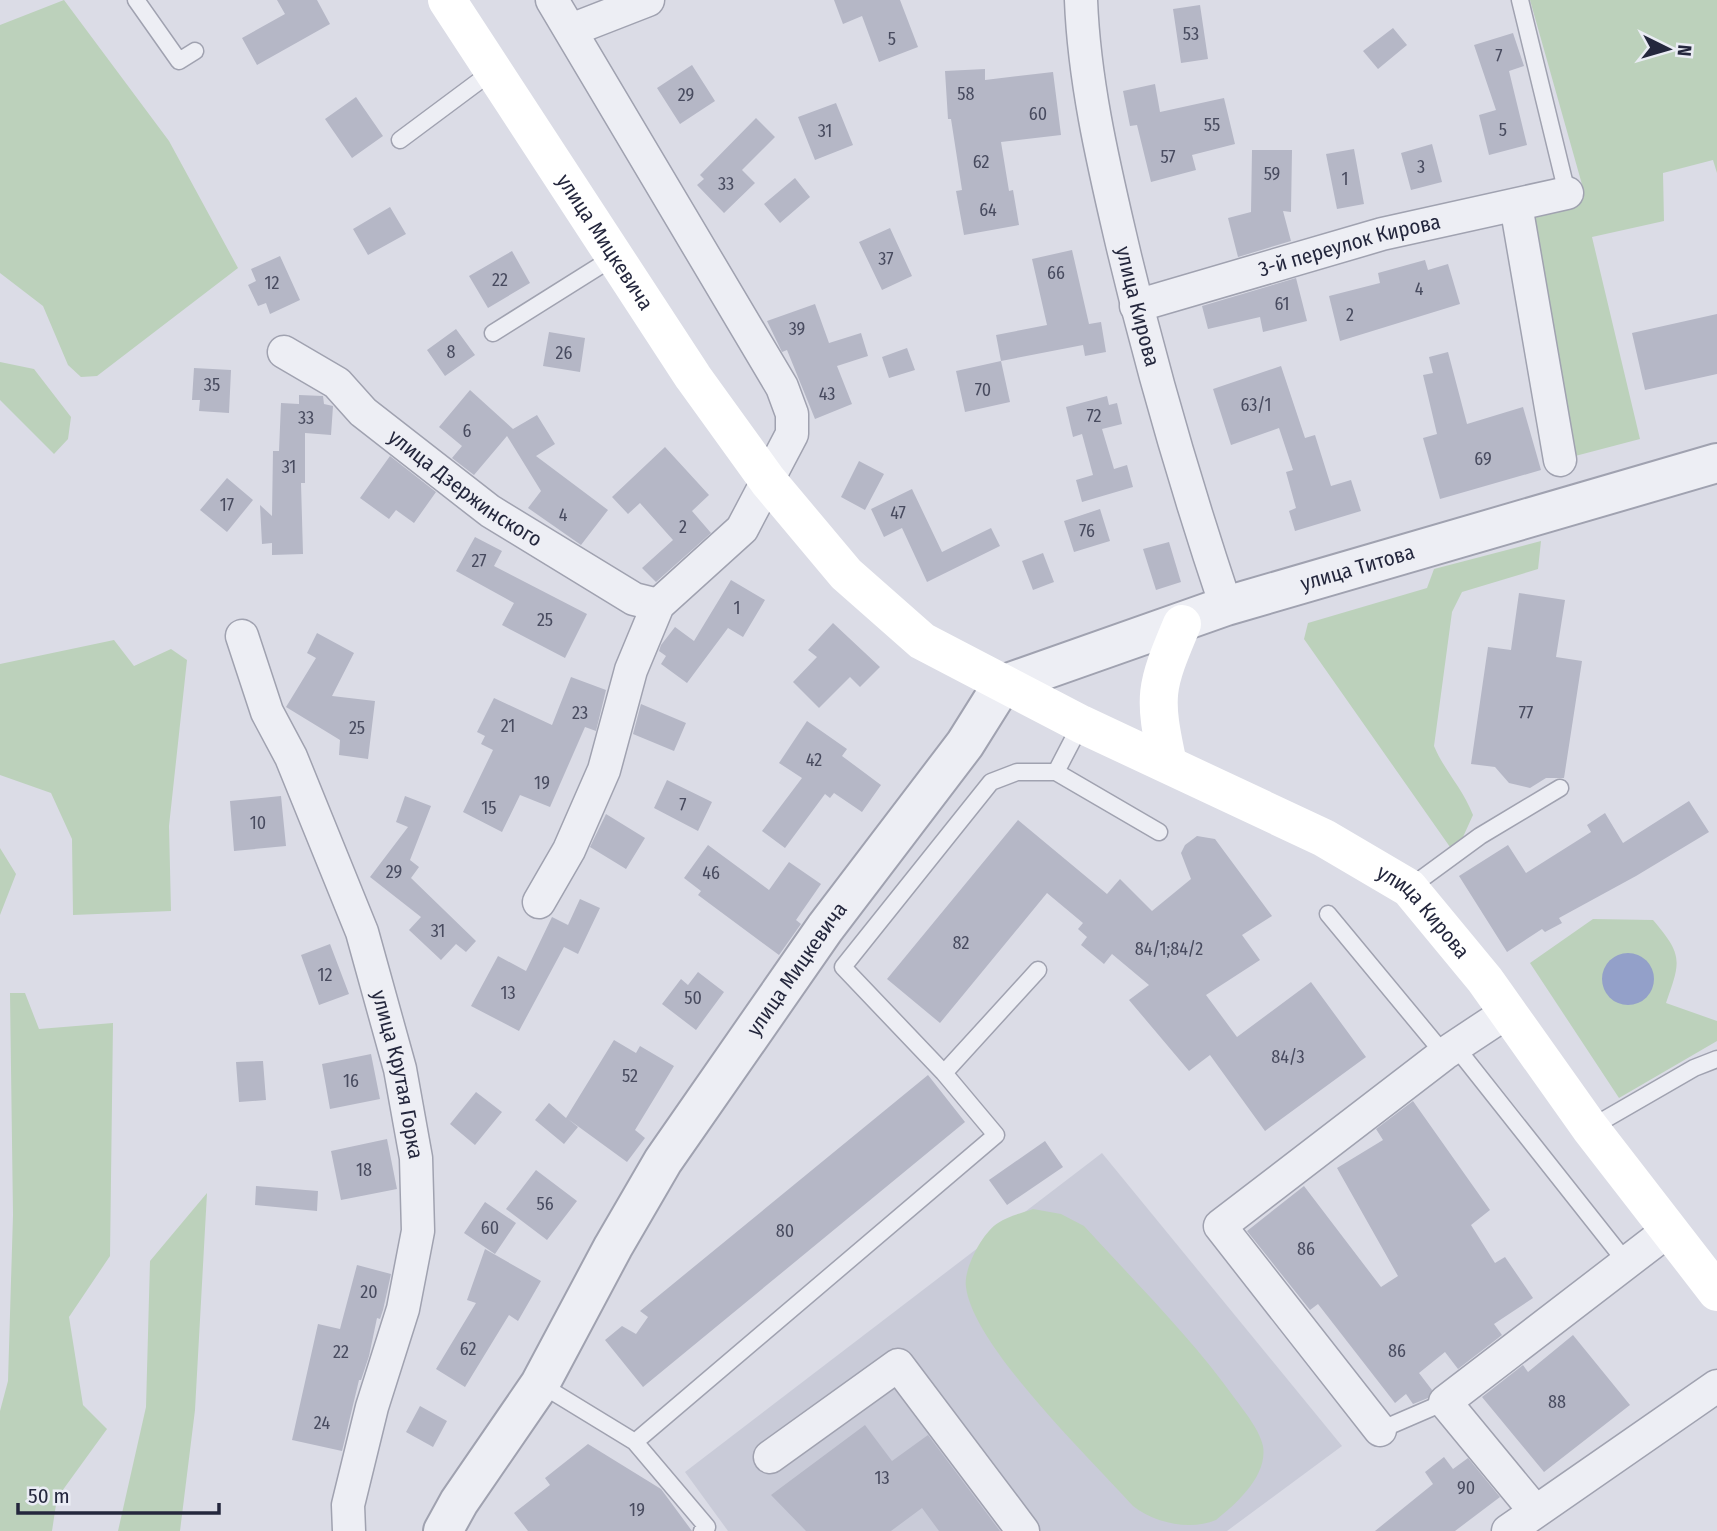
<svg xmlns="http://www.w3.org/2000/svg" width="1717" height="1531" viewBox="0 0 1717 1531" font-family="'Fira Sans Condensed',sans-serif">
<rect width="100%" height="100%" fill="#dbdce6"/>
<path fill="#c9cbd8" d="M1102 1153 1342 1446 1227 1531H728L685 1472Z"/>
<path fill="#bcd1bb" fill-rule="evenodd" d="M64 0 169 141 238 268 97 376 81 377 68 365 43 306 0 273V25Z
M1530 0H1717V173L1713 160 1663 173 1664 221 1592 237 1640 439 1560 460 1516 205 1583 188Z
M0 362 34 369 71 417 68 439 54 454 0 400Z
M1541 541 1538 569 1462 592 1452 612 1434 746C1445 772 1462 787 1473 815L1463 837 1450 847 1304 639 1308 623 1427 588 1434 569Z
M114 640 134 666 171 649 187 660 169 826 171 911 73 915 72 839 51 793 0 775V664Z
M0 848 16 874 0 915Z
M1593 919 1653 920C1683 955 1681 961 1666 1003L1717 1021V1041L1619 1098 1530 963ZM1653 973C1655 999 1631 1013 1610 997Z
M10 993H25L39 1029 113 1023 110 1256 69 1317 83 1405 107 1429 57 1498 52 1531H0V1411L8 1381 13 1215Z
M207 1193 195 1410 180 1531H118L146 1407 150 1261Z
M1033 1209 1061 1214 1084 1226C1136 1283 1191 1337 1236 1400 1245 1412 1260 1431 1263 1446 1268 1476 1236 1504 1216 1520 1190 1531 1155 1523 1133 1506 1090 1458 973 1346 966 1287 963 1269 983 1232 998 1223 1008 1216 1022 1213 1033 1209Z"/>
<path fill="#93a0c9" d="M1602 979a26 26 0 1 1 52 0a26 26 0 1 1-52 0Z"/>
<path fill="#b5b7c6" d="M277 0H317L330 24 257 65 242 38 285 14Z
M834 0H900L918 47 879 62 862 16 843 24Z
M1200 5 1208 59 1181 63 1173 9Z
M1393 28 1407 45 1378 69 1363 51Z
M1513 33 1524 66 1509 71 1527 145 1489 155 1479 115 1496 110 1474 45Z
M692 65 715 101 680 124 657 88Z
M985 69V80L1053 72 1061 135 1001 142 1009 191 1013 190 1019 225 964 235 956 191 962 190 951 119H948L945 71Z
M1155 84 1160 112 1224 98 1235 144 1192 155 1196 170 1151 182 1137 125 1130 126 1123 91Z
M356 97 383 136 352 158 325 119Z
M836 103 853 145 815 160 798 117Z
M756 118 775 137 742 170 755 183 724 213 697 185 704 179 700 175Z
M1432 144 1442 182 1411 190 1401 153Z
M1354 149 1364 204 1337 209 1326 154Z
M1252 150H1292L1291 212 1283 211 1291 241 1238 257 1228 218 1251 212Z
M795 178 810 197 780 223 764 204Z
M390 207 406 234 368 255 353 229Z
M890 228 912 276 882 290 859 242Z
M1072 250 1089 324 1101 322 1106 352 1085 356 1083 345 1001 361 996 335 1047 325 1032 259Z
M512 251 530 283 488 308 469 276Z
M280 256 300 300 270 314 266 303 258 306 248 285 256 281 251 269Z
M1425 260 1428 270 1448 264 1460 304 1340 341 1329 296 1380 283 1378 273Z
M1296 278 1307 321 1263 332 1260 317 1208 329 1202 306Z
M815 304 829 343 861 333 868 356 837 366 852 404 815 419 787 350 782 352 767 321Z
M1717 314V374L1645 390 1632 333Z
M456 329 475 355 445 376 427 350Z
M549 332 585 338 580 372 543 366Z
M907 348 915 370 889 378 882 357Z
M1448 352 1467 424 1523 407 1541 470 1440 499 1423 438 1437 434 1423 375 1433 373 1429 357Z
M1001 361 1010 402 965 412 956 371Z
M1281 366 1305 438 1315 435 1331 486 1351 480 1361 511 1295 531 1289 511 1296 508 1286 472 1293 470 1279 428 1231 445 1213 389Z
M194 368 231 370 229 413 199 411 200 400H192Z
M470 390 513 429 537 415 555 444 536 456 608 510 581 545 528 508 541 491 507 436 474 475 452 458 462 446 439 427Z
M299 395 323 396 324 404 333 406 331 435 305 433V483H301L303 554 272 555V543L262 544 260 505 272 516 273 451H279L281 403 299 404Z
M1107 396 1109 405 1117 403 1122 424 1102 429 1114 469 1127 465 1133 487 1082 502 1076 480 1093 475 1082 434 1073 437 1066 407Z
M665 447 709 495 692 511 711 533 656 582 642 568 673 540 640 503 628 514 612 497Z
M390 456 436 492 414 523 396 510 389 519 360 498Z
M859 461 884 474 865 510 841 497Z
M227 478 253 500 227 532 200 510Z
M912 489 942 552 991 528 1000 546 927 582 902 528 884 537 871 509Z
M1100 509 1110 541 1074 552 1064 521Z
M475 537 502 551 494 566 587 614 565 658 502 625 514 603 456 571Z
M1169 542 1181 582 1156 590 1143 549Z
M1043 553 1054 582 1033 590 1022 561Z
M731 580 765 600 743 637 728 628 687 683 661 664 666 656 659 651 661 645 675 627 694 641Z
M1519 593 1565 600 1556 657 1582 661 1564 778H1546L1530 788 1509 783 1495 767 1471 764 1488 647 1511 650Z
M833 623 880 667 860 687 850 677 819 708 793 682 817 657 808 650Z
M317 633 354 653 332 696 375 701 368 759 339 755 340 740 286 707 316 658 307 653Z
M571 677 606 690 596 731 585 727 550 807 520 795 502 832 463 812 493 750 481 744 485 736 477 732 494 698 552 725Z
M641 704 686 723 674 751 633 734Z
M807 721 847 749 842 756 881 785 862 812 834 793 830 798 825 794 785 848 762 831 802 778 779 763Z
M667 780 712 802 698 831 654 808Z
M281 796 286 846 234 851 230 801Z
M405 796 431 806 410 860 419 867 411 878 476 941 466 952 456 944 441 960 409 930 421 917 370 877 408 827 396 822Z
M1689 801 1709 832 1636 876 1559 918 1562 923 1545 932 1542 929 1507 952 1459 876 1508 845 1526 873 1591 832 1587 825 1605 813 1623 843Z
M606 814 645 838 626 869 590 847Z
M1018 820 1107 894 1120 879 1152 911 1191 879 1181 853 1185 845 1197 836 1215 839 1272 916 1242 935 1260 960 1206 995 1237 1037 1311 982 1366 1057 1265 1131 1210 1055 1189 1071 1129 1000 1149 985 1112 954 1104 964 1081 945 1087 937 1078 929 1083 923 1047 893 940 1023 887 979Z
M708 845 769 890 789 862 821 884 796 920 801 924 779 955 698 895 701 891 684 878Z
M580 899 600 908 578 954 564 947 519 1031 471 1006 498 956 526 971 552 917 568 925Z
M330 944 349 994 319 1005 301 955Z
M698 972 724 992 696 1030 662 1004 681 979 688 985Z
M614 1040 636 1053 640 1046 674 1066 635 1130 645 1138 627 1162 568 1119 578 1127 564 1144 535 1120 549 1103 566 1118Z
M371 1054 380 1099 330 1109 322 1064Z
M263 1061 266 1100 239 1102 236 1062Z
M928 1075 965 1122 643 1387 605 1340 622 1326 636 1334 648 1317 640 1311Z
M476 1092 502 1112 475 1145 450 1124Z
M1413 1101 1490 1210 1471 1225 1495 1263 1505 1257 1533 1298 1494 1324 1502 1335 1458 1369 1445 1352 1419 1373 1432 1390 1428 1398 1413 1404 1406 1394 1395 1403 1318 1304 1310 1310 1247 1231 1304 1186 1381 1287 1398 1276 1337 1168 1383 1140 1376 1129Z
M387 1139 397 1189 341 1200 331 1151Z
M1045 1141 1063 1167 1007 1205 989 1180Z
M536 1170 577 1201 547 1240 506 1209Z
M256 1186 318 1191 317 1211 255 1205Z
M485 1202 516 1223 495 1254 464 1233Z
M485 1249 541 1281 518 1321 509 1315 465 1387 436 1369 476 1303 467 1300Z
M357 1265 391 1274 383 1310 380 1319 377 1318 369 1356 361 1380H359L342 1451 292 1440 318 1324 340 1329Z
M1573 1335 1630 1405 1544 1472 1482 1397 1523 1365 1528 1372Z
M420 1406 447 1421 433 1447 406 1432Z
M865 1425 892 1461 928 1435 1000 1531H939L922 1508 891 1531H806L771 1495Z
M588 1444 661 1489 692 1531H528L514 1513 550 1485 545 1478Z
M1444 1457 1453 1469 1468 1458 1500 1497 1455 1531H1375L1433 1484 1425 1472Z"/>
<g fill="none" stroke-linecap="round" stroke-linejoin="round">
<g stroke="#a0a2b0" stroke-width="19">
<path id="service" d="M136 0 179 61 195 51
M1520 0 1567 193
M400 140 494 70
M493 333 614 257
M1056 772 1081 724
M1409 888 1480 836 1560 788
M1328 914 1444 1054
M1038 970 944 1073 843 967 991 782 1017 772H1056L1159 832
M1455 1046 1626 1262
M1590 1128 1694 1068 1717 1059
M540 1384 635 1442 996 1135 944 1073
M1380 1430 1445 1402
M635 1442 707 1527 702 1531"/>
</g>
<g stroke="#a0a2b0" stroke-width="35">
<g id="minor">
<path id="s1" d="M1081 0C1084 79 1102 158 1120 235 1149 360 1185 484 1226 606"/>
<path d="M571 30 648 0"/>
<path d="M1516 205 1560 460"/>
<path id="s2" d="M1136 306 1382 234 1567 193"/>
<path id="s3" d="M284 352 337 383 363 412 490 511 634 599 658 605"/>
<path id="s4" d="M242 636 267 712 291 757 362 932 400 1069 416 1158 418 1231 403 1309 372 1407 348 1505 349 1531"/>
<path d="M539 902 569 850 604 770 631 670 658 605 742 529 792 434V414L782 387 552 0"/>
<path d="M1380 1430 1220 1226 1444 1054 1506 1013"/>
<path d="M770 1457 898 1365 1023 1531"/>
<path d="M1535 1511 1445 1402 1669 1230"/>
<path d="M1508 1531 1717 1386"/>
</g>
</g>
<g stroke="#a0a2b0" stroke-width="42">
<g id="tertiary">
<path id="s5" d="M443 1531 459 1502 540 1384 613 1247 663 1161 825 928 965 744 1002 685 1226 606 1717 463"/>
</g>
</g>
<use href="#service" stroke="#edeef4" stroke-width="16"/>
<use href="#minor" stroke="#edeef4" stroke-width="32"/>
<use href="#tertiary" stroke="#edeef4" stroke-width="38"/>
<g stroke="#fff" stroke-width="38">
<path id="s6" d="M447 0 693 377 768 481 846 574 922 641 1081 724 1324 838 1409 888 1485 980 1590 1128 1717 1292"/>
<path d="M1168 764C1153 695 1155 688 1182 624"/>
</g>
</g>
<g text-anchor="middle" stroke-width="5" stroke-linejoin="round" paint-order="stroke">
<g font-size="18" fill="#484b5f">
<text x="1191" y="40">53</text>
<text x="892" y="45">5</text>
<text x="1499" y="62">7</text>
<text x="966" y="100">58</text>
<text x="686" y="101">29</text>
<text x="1038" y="120">60</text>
<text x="1212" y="131">55</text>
<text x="1503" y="136">5</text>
<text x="825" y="137">31</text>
<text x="1168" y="163">57</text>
<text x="981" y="168">62</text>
<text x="1421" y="173">3</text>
<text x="1272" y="180">59</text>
<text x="1345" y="185">1</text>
<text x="726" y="190">33</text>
<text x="988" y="216">64</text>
<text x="886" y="265">37</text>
<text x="1056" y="279">66</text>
<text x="500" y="286">22</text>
<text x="272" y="289">12</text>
<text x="1419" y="295">4</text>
<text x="1282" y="310">61</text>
<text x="1350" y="321">2</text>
<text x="797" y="335">39</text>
<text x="451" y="358">8</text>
<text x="564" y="359">26</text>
<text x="212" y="391">35</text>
<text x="983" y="396">70</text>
<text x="827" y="400">43</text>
<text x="1256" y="411">63/1</text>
<text x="1094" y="422">72</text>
<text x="306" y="424">33</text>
<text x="467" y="437">6</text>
<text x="1483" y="465">69</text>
<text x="289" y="473">31</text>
<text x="227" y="511">17</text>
<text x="898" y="519">47</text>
<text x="563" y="521">4</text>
<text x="683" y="533">2</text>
<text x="1087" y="537">76</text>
<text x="479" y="567">27</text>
<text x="737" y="614">1</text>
<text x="545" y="626">25</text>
<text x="580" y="719">23</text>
<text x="1526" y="719">77</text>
<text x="508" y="732">21</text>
<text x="357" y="734">25</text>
<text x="814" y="766">42</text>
<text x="542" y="789">19</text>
<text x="683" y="811">7</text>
<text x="489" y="814">15</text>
<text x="258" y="829">10</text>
<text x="394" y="878">29</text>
<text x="711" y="879">46</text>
<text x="438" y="937">31</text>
<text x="961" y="949">82</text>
<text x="1169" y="955">84/1;84/2</text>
<text x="325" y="981">12</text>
<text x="508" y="999">13</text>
<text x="693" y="1004">50</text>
<text x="1288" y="1063">84/3</text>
<text x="630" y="1082">52</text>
<text x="351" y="1087">16</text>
<text x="364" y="1176">18</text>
<text x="545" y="1210">56</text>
<text x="490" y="1234">60</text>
<text x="785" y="1237">80</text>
<text x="1306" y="1255">86</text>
<text x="369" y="1298">20</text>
<text x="468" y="1355">62</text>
<text x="1397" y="1357">86</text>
<text x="341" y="1358">22</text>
<text x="1557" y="1408">88</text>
<text x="322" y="1429">24</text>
<text x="882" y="1484">13</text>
<text x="1466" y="1494">90</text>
<text x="637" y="1516">19</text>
</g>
<g font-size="21" fill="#24273d" stroke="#eaecf4">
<text dy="7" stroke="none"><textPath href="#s6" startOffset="289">улица Мицкевича</textPath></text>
<text dy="7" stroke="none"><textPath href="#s2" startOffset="222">3-й переулок Кирова</textPath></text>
<text dy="7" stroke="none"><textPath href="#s1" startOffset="312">улица Кирова</textPath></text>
<text dy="7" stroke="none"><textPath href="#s3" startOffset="228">улица Дзержинского</textPath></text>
<text dy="7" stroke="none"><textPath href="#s5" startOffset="1390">улица Титова</textPath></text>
<text dy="7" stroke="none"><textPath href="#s6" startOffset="1374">улица Кирова</textPath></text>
<text dy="7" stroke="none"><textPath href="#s5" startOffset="665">улица Мицкевича</textPath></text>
<text dy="7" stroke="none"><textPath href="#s4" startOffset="467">улица Крутая Горка</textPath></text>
</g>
</g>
<g transform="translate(1668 49) rotate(95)" stroke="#eaecf4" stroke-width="5" paint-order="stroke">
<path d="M0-5L12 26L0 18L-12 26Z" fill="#24273d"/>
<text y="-10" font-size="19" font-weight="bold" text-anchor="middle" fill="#24273d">N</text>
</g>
<path d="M18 1503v10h201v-10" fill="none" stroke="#24273d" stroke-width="3.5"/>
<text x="28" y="1503" font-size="21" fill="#24273d" stroke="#eaecf4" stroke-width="5" paint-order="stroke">50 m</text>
</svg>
